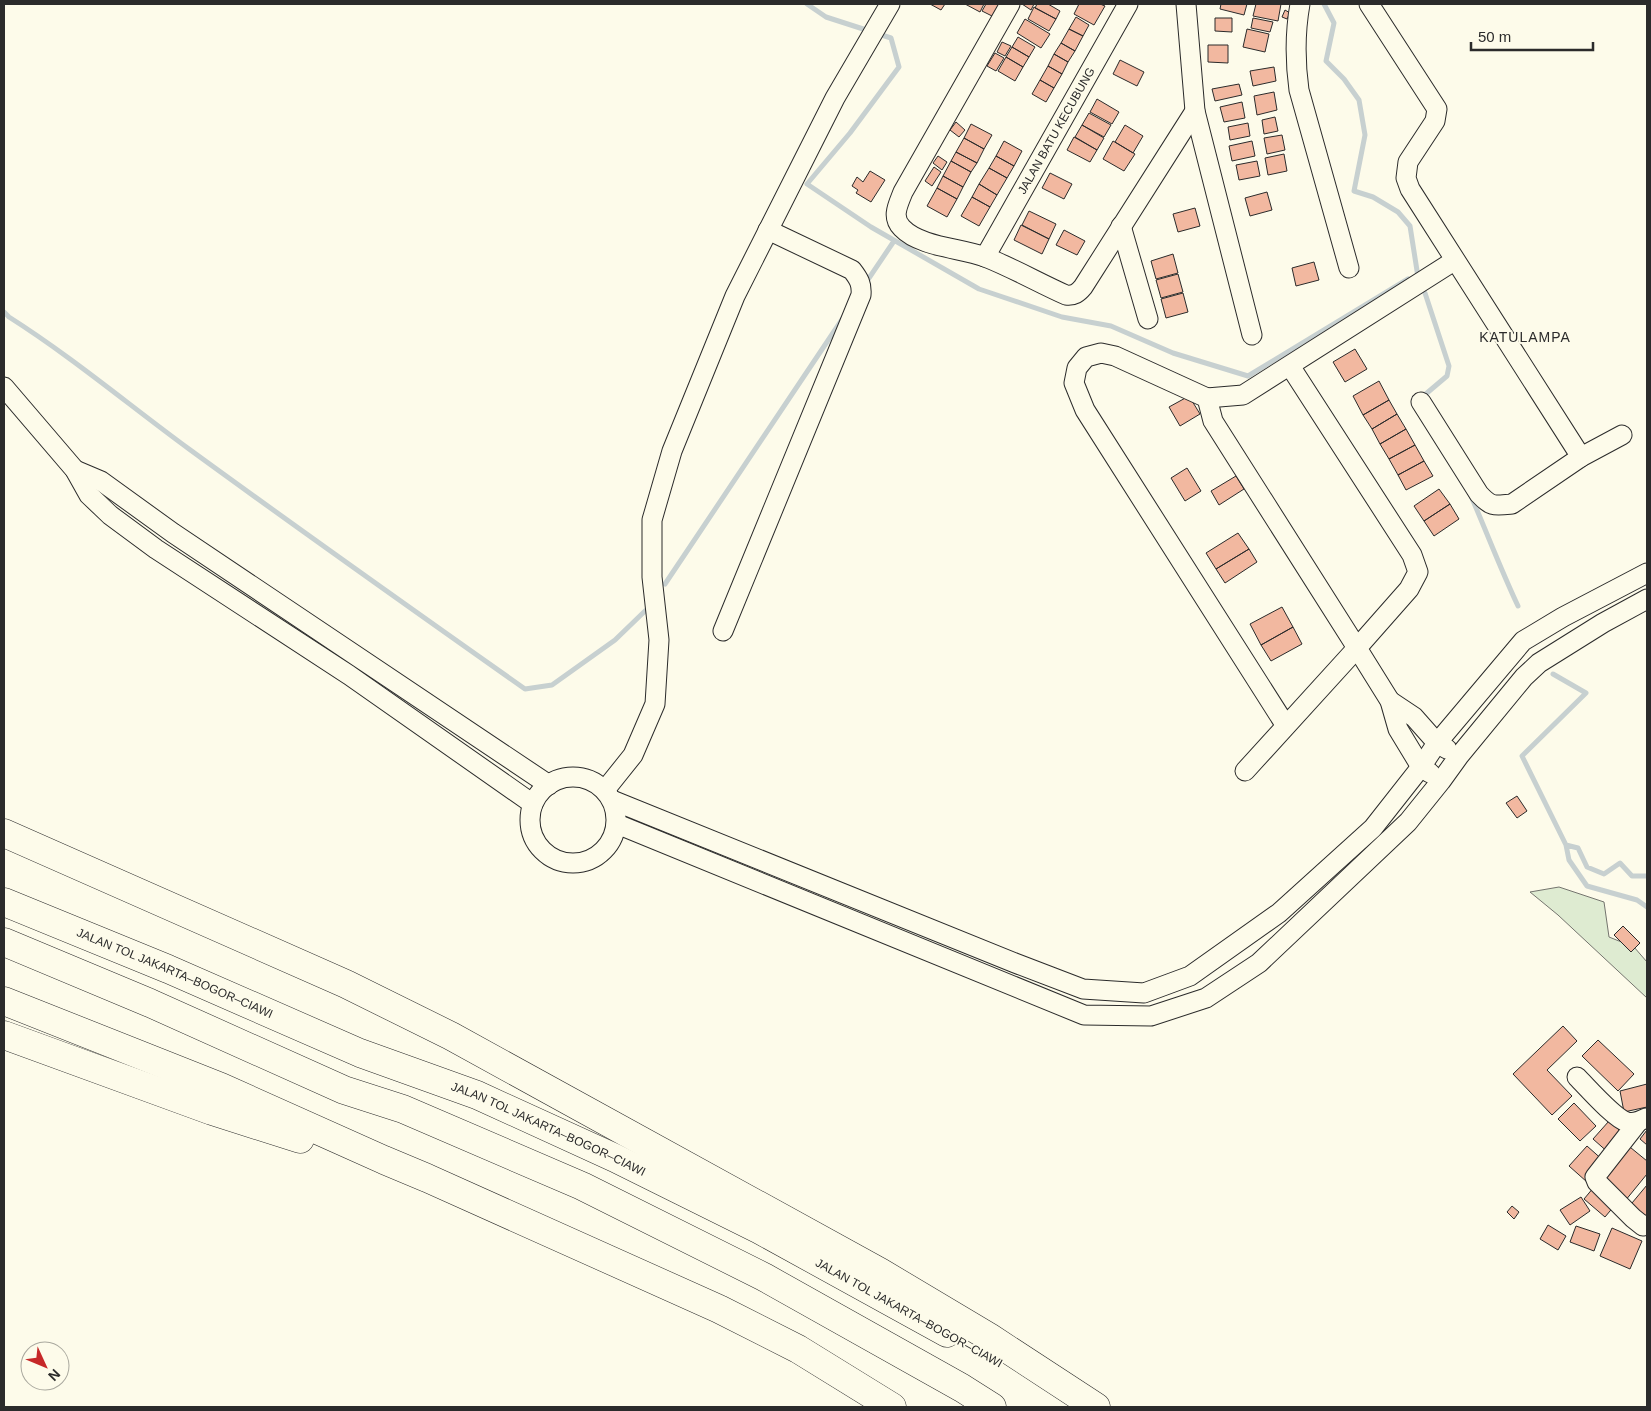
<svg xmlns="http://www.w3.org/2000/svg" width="1651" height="1411" viewBox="0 0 1651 1411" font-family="Arial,sans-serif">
<rect width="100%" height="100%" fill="#fdfbea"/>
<path fill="#deebd1" stroke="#74746e" d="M1559 887 1604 902 1609 937 1634 947 1647 962V998L1558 915 1530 892Z"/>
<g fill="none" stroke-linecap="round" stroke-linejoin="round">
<path stroke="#c7d0d0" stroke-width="5" d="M807 4 826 17 891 38 899 67 850 133 807 184 871 227 979 289 1062 317 1111 326 1173 353 1248 376 1408 279
M1324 4 1334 23 1326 61 1344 79 1359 100 1365 135 1354 191 1373 197 1398 212 1410 226 1418 277
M865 284 894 241
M4 312 9 317C72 357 129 405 189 449 300 530 413 610 525 689L552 685 615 640 645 611
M1421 398 1447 376 1449 366 1425 293
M1471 496C1487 533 1501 570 1518 606
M665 584 843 318
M1553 674 1586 693 1522 756 1566 845 1569 860 1587 886 1637 900 1647 907
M1566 845 1578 848 1587 867 1604 874 1620 863 1632 876H1647"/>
</g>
<path fill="#f2b8a0" stroke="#2b2b2b" d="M930 4H945L941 10Z
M965 4H984L980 12Z
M986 4H1004L996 18 982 11Z
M1022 4H1034L1031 10Z
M1037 4H1048L1060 11 1056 19 1035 8Z
M1079 4H1100L1105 6 1094 25 1074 14Z
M1221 4H1247L1244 15 1220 9Z
M1256 4H1281L1278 21 1253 16Z
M1034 7 1056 19 1049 31 1028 19Z
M1285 10 1290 13 1287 19 1282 17Z
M1076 17 1089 25 1083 36 1069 29Z
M1215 18H1232V32L1215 31Z
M1253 18 1273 22 1270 32 1251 28Z
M1025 19 1050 34 1041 48 1017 33Z
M1069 29 1083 36 1075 51 1061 43Z
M1247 29 1269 34 1265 52 1243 47Z
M1018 37 1035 47 1029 57 1012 47Z
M1002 42 1011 46 1005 56 997 52Z
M1061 43 1075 51 1068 62 1054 54Z
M1208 45H1228V63L1208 62Z
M1012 47 1029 57 1023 67 1006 57Z
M995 53 1004 58 996 71 987 66Z
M1054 54 1068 62 1062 74 1048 66Z
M1006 57 1023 67 1015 81 998 71Z
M1120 60 1144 72 1137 86 1113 74Z
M1048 66 1062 74 1054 88 1040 80Z
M1274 67 1276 81 1253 86 1250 71Z
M1040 80 1054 88 1046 102 1032 94Z
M1239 84 1242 95 1215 101 1212 89Z
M1274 92 1277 110 1257 115 1254 96Z
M1097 99 1119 112 1112 124 1090 112Z
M1242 102 1245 118 1224 122 1220 107Z
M1089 113 1111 125 1104 137 1082 125Z
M1275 117 1278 131 1264 134 1262 120Z
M956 122 965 130 959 137 950 130Z
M1248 123 1250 136 1230 140 1228 127Z
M971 124 992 135 984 149 964 138Z
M1082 125 1104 138 1097 150 1075 137Z
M1125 125 1143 136 1133 153 1115 142Z
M1282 135 1285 150 1267 154 1264 138Z
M1074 137 1097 150 1090 162 1067 150Z
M964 138 984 149 977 163 956 152Z
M1004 141 1022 151 1014 166 996 156Z
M1113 141 1135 154 1124 171 1103 159Z
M1252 141 1255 156 1232 161 1229 146Z
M956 152 977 163 971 172 951 161Z
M1284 154 1287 171 1268 175 1265 158Z
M938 156 947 162 942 170 933 163Z
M996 156 1014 166 1007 178 989 168Z
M951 161 971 172 963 187 943 176Z
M1257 161 1260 176 1239 180 1236 165Z
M934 167 941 172 932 186 925 181Z
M989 168 1007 178 997 195 979 184Z
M870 171 885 180 871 202 856 193 858 190 852 186 857 177 863 182Z
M1050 173 1072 184 1064 199 1042 188Z
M943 176 963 187 957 199 937 188Z
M979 184 997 195 990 207 972 197Z
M937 188 957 199 947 217 927 206Z
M1267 192 1272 210 1250 216 1245 198Z
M972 197 990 207 979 226 961 216Z
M1195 208 1200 226 1178 232 1173 214Z
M1029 211 1056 224 1049 239 1022 225Z
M1021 225 1049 239 1042 254 1014 240Z
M1064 230 1085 241 1077 255 1056 245Z
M1173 254 1178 273 1156 279 1151 261Z
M1314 262 1319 280 1296 286 1292 268Z
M1178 274 1183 292 1161 298 1156 280Z
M1183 293 1188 312 1166 318 1161 299Z
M1355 349 1367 369 1345 382 1333 362Z
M1379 381 1389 400 1363 415 1353 396Z
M1189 396 1200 414 1180 426 1169 407Z
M1389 400 1397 414 1372 429 1363 415Z
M1397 414 1406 429 1380 444 1372 429Z
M1406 429 1415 445 1389 459 1380 444Z
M1415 445 1424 461 1398 475 1389 459Z
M1424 461 1433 476 1406 490 1398 475Z
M1187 468 1201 491 1185 501 1171 478Z
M1236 476 1244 489 1219 505 1211 491Z
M1439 489 1450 504 1424 521 1414 506Z
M1450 504 1459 519 1434 536 1424 521Z
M1238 533 1249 549 1216 569 1206 553Z
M1249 549 1257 562 1225 583 1216 569Z
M1282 607 1293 627 1261 645 1250 624Z
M1293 627 1302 644 1271 661 1261 645Z
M1517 796 1527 811 1517 818 1506 803Z
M1623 926 1640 943 1631 952 1614 935Z
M1563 1026 1577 1041 1547 1070 1572 1096 1552 1115 1513 1074Z
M1598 1040 1634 1074 1618 1091 1582 1056Z
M1647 1084V1107L1624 1112 1620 1091Z
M1574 1103 1596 1126 1580 1141 1558 1119Z
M1609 1121 1626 1136 1610 1154 1593 1139Z
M1647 1130V1145L1640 1139Z
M1625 1143 1647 1161V1174L1625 1201 1596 1178Z
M1587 1146 1605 1162 1587 1182 1569 1166Z
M1647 1185V1223L1627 1209Z
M1594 1187 1615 1205 1605 1217 1584 1199Z
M1581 1197 1590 1211 1570 1225 1560 1210Z
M1512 1206 1519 1212 1514 1219 1507 1212Z
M1548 1225 1566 1236 1558 1250 1540 1239Z
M1576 1226 1600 1234 1594 1251 1570 1242Z
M1612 1228 1642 1241 1630 1269 1600 1256Z"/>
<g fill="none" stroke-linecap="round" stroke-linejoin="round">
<g stroke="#2b2b2b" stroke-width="21">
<g id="minor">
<path d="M1010 4 903 192C898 205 891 217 902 228 920 247 961 248 985 257 1013 268 1039 283 1066 295 1074 296 1078 293 1083 287L1195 111"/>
<path d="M1186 4 1195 111 1252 335"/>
<path d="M1300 4C1295 32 1295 61 1299 90L1349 268"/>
<path d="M1369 4 1437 109 1435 121 1408 162 1406 178 1410 189 1581 457"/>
<path d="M1121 226 1148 319"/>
<path id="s1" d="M985 257 1128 4"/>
<path d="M1290 366 1412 555 1418 572 1409 589 1357 648 1390 701 1398 729 1421 767 1430 773"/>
<path d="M4 387 75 470 89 495 110 515 156 549 349 675 533 804"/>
<path d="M1207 398 1243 395 1454 261"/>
<path d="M1421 402 1479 494C1491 507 1494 506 1512 504L1581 457 1622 435"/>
<path d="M75 470 101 481 173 533 549 785"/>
<path d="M723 631 861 295C862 284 859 279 852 270L768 230"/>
<path d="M1390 701 1414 717 1437 743 1447 749"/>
<path d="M1245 771 1357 648 1213 421 1207 398 1115 356 1101 353 1086 357 1077 368 1074 383 1085 410 1286 726"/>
<circle cx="573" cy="820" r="43"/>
<path d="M605 790 633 755 655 704 659 640 652 577V520L672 451 735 296 835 98 890 4"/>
<path d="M612 800 1015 963 1083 989 1144 993 1190 976 1279 913 1373 828 1421 767 1437 743 1523 641 1563 617 1647 573"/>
<path d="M617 824 1084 1015 1151 1016 1206 998 1259 963 1408 822 1441 781 1459 756 1524 677 1539 663 1603 623 1647 599"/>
<path d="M1577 1077C1588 1088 1614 1118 1627 1122 1634 1124 1640 1121 1646 1118"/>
<path d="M1638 1122 1595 1177 1597 1182 1633 1218 1643 1226 1647 1225"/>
</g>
</g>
<g stroke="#2b2b2b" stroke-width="29">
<g id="highway">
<path d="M4 833 346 984 451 1036 880 1272 989 1337 1096 1407"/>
<path id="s2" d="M4 902 168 969 360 1053 477 1095 615 1158 760 1230 947 1333"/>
<path d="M4 942 150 1003 344 1090 403 1109 582 1186 764 1277 962 1388 992 1407"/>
<path d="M4 1001 221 1087 384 1160 427 1178 719 1309 798 1349 892 1407"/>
<path d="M4 1035 212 1111 300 1139"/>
</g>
</g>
<use href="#minor" stroke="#fdfbea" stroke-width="19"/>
<use href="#highway" stroke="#fdfbea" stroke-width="28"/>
</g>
<g text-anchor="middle" stroke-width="4" stroke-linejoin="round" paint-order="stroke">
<g font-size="12" fill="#2b2b2b" stroke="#fdfbea">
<text dy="4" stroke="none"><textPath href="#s1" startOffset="145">JALAN BATU KECUBUNG</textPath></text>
<text dy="4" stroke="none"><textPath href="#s2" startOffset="185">JALAN TOL JAKARTA–BOGOR–CIAWI</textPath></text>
<text dy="4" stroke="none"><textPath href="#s2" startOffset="590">JALAN TOL JAKARTA–BOGOR–CIAWI</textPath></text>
<text transform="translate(909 1313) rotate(29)" y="4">JALAN TOL JAKARTA–BOGOR–CIAWI</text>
</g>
<g font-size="14" letter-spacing="1" fill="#2b2b2b" stroke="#fdfbea">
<text x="1525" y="342">KATULAMPA</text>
</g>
</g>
<rect width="1651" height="1411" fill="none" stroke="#2b2b2b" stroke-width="10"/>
<g transform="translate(45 1366) rotate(134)"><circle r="24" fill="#fdfbea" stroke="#a9a89e"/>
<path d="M0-4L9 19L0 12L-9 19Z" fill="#c62828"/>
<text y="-8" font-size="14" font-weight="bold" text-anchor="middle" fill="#2b2b2b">N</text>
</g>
<path d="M1471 42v8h122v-8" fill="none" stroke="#2b2b2b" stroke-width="2.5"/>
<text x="1478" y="42" font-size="15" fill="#2b2b2b" stroke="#fdfbea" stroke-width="4" paint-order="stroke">50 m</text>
</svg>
